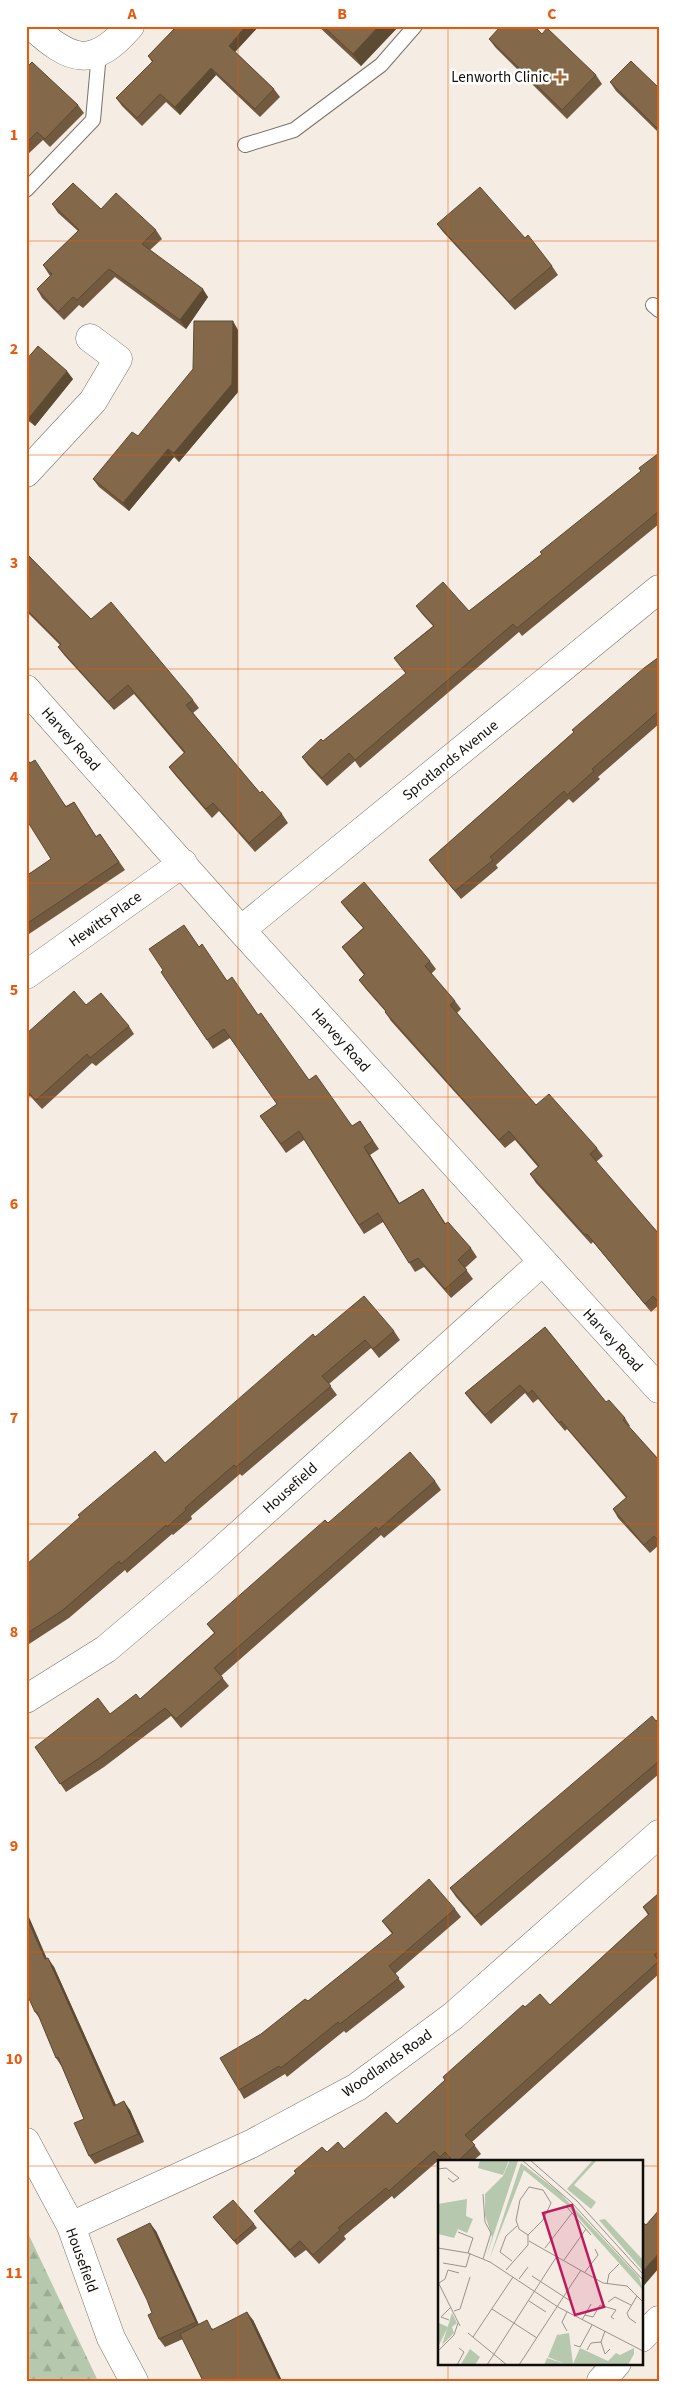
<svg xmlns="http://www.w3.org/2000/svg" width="685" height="2407" viewBox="0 0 685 2407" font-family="'Source Sans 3',sans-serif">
<defs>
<pattern id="forest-firs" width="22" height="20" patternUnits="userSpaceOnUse" patternTransform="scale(1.25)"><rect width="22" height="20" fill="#b6c8ae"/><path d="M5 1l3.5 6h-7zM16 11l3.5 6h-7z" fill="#9bab94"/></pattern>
</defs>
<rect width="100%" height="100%" fill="#f5ede4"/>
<path fill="url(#forest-firs)" d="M26 2229 98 2381H26Z"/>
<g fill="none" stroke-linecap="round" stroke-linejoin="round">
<g stroke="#79736b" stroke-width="16">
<path id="service" d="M245 145 294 130 381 65 415 26
M26 190 93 120 99 53
M653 305 659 310"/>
</g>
<g stroke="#79736b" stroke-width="29">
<path id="minor" d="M32 26C71 62 93 69 130 26
M26 473 93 401 118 359 90 338
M26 689 241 930 659 1389
M241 930 659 589
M26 975 183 863
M26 1699 106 1649 204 1566 542 1262
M26 2142 71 2226 111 2338 134 2381
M71 2226 251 2144 357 2087 453 2016 659 1834
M641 2338 659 2320
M601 2381 617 2363"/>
</g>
<use href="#service" stroke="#fff" stroke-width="14"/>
<use href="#minor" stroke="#fff" stroke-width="28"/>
</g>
<path fill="#715a3f" d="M177 26H259L235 52 274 89 280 97 260 117 216 75 180 115 166 102 142 126 122 106 116 98 152 62 148 56Z
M318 26H399L361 66Z
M542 34 596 75 602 84 567 119 495 47 489 39Z
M26 68 78 105 84 113 50 147 43 140 26 156Z
M610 82 659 88V133L616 91Z
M52 204 101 209 156 230 162 239 150 250 208 297 186 329 115 277 83 308 79 305 64 320 42 298 37 289 50 276 43 265 78 231 58 213Z
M437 224 525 238 552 266 558 275 515 310 443 232Z
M238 330V392L179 462 174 457 129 511 99 487 93 479 138 436Z
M26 360 73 379 35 426 26 419Z
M659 453V524L522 636 519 632 360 768 355 761 327 786 308 765 302 757 323 741 406 674 394 658 433 626 422 614 416 606 469 611 542 554 641 471Z
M26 553 91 619 193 700 199 708 193 713 260 793 282 814 288 823 255 852 219 811 212 818 175 775 169 767 184 753 134 694 114 710 64 655 58 647 60 645 26 611Z
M659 657V724L598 777 600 779 573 803 569 799 496 865 498 868 461 899 435 868 429 860Z
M26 757 30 763 66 806 74 802 96 836 100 834 125 870 26 936V876L51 859 28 821 26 822Z
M341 902 430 961 436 969 431 974 455 1001 461 1009 457 1013 536 1105 597 1148 603 1156 596 1162 659 1234V1305L651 1312 593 1242 591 1244 536 1183 530 1174 538 1167 515 1140 505 1148 391 1021 385 1012H386L365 988 359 980 364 975 348 955 342 947 363 928 347 910Z
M199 947 227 981 258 1015 309 1080 352 1126 360 1121 379 1149 370 1155 399 1203 423 1189 446 1224 471 1248 477 1257 465 1268 473 1279 451 1298 424 1267 415 1272 383 1222 364 1234 304 1140 286 1153 260 1116 277 1104 230 1038 213 1049 161 972Z
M86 1005 129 1026 134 1034 96 1066 92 1063 42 1109 30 1096 26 1100V1034Z
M545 1327 606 1402 625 1418 630 1426 629 1427 659 1460V1545L650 1553 618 1518 613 1509 626 1498 567 1429 565 1431 538 1399 533 1403 525 1393 491 1424 471 1401 465 1393Z
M394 1331 400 1340 379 1358 371 1348 329 1384 337 1395 242 1476 240 1474 191 1516 192 1519 173 1535 172 1534 127 1573 125 1570 69 1618 26 1646V1565L165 1463 315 1337Z
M435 1481 441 1490 384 1538 381 1535 221 1676 229 1686 181 1728 171 1716 104 1767 66 1792 35 1747 110 1714 140 1699 214 1633 207 1624 328 1523Z
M659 1719V1774L481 1926 456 1897 450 1888Z
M659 1893V1974L472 2142 481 2154 473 2161H441L440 2159 394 2199 392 2196 344 2236 346 2239 319 2264 306 2250 295 2258 260 2219 254 2211 327 2152 344 2149 397 2124 445 2080 443 2077 525 2007 550 2005 648 1915 643 1907Z
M455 1909 461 1917 395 1974 405 1987 346 2033 344 2031 287 2077 285 2074 244 2099 239 2090 261 2034 308 2001 392 1934 382 1921Z
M47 1959 54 1967 116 2105 130 2110 144 2142 95 2164 89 2156 84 2119 62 2067 56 2058 40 2019 35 2012Z
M213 2217 254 2224 257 2228 237 2245Z
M156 2231 198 2324 214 2329 253 2320 282 2381H203L183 2339 165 2347 159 2339 152 2313Z"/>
<path fill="#5c4a33" d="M246 26H259L234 53 229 46Z
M379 26H399L361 66 353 54Z
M211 68 216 75 180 115 175 107Z
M203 289 208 297 186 329 180 320Z
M233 321 238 330V392L179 462 174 453Z
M67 371 73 379 35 426 29 418Z
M168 449 174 457 129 511 123 503Z
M364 1147 370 1155 405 1212 399 1204Z
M26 1910 51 1968 45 1959 26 1916Z
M48 1958 54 1967 120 2114 114 2106Z
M124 2101 130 2110 144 2142 138 2134Z
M150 2223 156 2231 202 2331 196 2322Z
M659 2253V2268L641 2289V2273Z
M247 2312 253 2320 282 2381H280Z"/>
<path fill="#836949" stroke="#5c4a33" d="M177 26H246L229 46 274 89 255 109 211 68 175 107 160 94 137 118 116 98 153 61 148 56Z
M323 26H379L353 54Z
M501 26H534L542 34 547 28 596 75 562 110 489 39Z
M631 61 659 88V130L610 82Z
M32 62 78 105 45 139 37 132 26 143V68Z
M73 183 101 209 116 193 156 230 142 244 203 289 180 320 109 269 77 300 73 297 58 312 37 289 52 274 43 265 79 230 52 204Z
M480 187 525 238 528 235 552 266 509 302 437 224Z
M194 321H233L232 384 174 453 168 449 123 503 93 479 132 432 138 436 193 369Z
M38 346 67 371 29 418 26 416V360Z
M659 453V507L657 508 659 511 517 628 513 624 355 760 349 753 322 778 302 757 321 739 323 741 406 673 394 658 434 626 416 606 443 582 469 611 542 554 540 552 641 471 639 468Z
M26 553 91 619 111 602 193 700 186 705 260 793 262 791 282 814 249 843 213 803 206 809 169 767 185 752 128 685 108 702 58 647 61 644 26 609Z
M659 657V711L592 769 594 771 567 795 564 791 490 857 493 860 455 891 429 860 574 732 572 730 644 668Z
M26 758 30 763 35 760 66 807 74 802 96 837 100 834 119 862 26 924V876L51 859 26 819Z
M364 882 430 961 425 966 455 1001 450 1005 536 1105 549 1094 597 1148 590 1154 659 1234V1303L653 1296 645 1304 587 1234 585 1235 530 1174 539 1166 509 1131 499 1140 385 1012 386 1011 359 980 365 974 342 947 364 928 341 902Z
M184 925 199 947 202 944 227 981 232 977 258 1015 261 1013 309 1080 316 1075 352 1126 360 1121 373 1141 364 1147 399 1204 423 1189 445 1224 448 1222 471 1248 458 1260 467 1270 445 1289 418 1258 409 1263 378 1213 359 1225 299 1131 281 1144 260 1116 277 1104 224 1029 207 1040 161 972 163 970 149 949Z
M74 991 86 1005 101 993 129 1026 90 1058 87 1054 36 1100 26 1090V1034Z
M364 1296 394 1331 373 1349 365 1340 322 1376 331 1386 236 1467 234 1465 185 1508 186 1510 167 1527 166 1525 121 1564 119 1561 63 1610 26 1634V1572L27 1571 26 1570V1565L80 1517 78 1515 155 1451 165 1463 313 1334 315 1337Z
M545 1327 606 1402 609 1400 625 1418 623 1420 659 1460V1541L654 1536 644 1545 613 1509 627 1497 561 1421 559 1423 532 1390 528 1394 520 1385 485 1415 465 1393Z
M410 1452 435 1481 378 1530 376 1527 214 1668 223 1678 176 1719 165 1708 98 1759 60 1784 35 1747 98 1698 110 1714 136 1694 140 1699 215 1633 207 1624 325 1520 328 1523Z
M652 1716 656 1721 659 1719V1761L475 1917 450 1888Z
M429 1879 455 1909 389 1966 399 1978 340 2024 338 2022 281 2068 279 2066 239 2090 220 2058 261 2034 305 1999 308 2001 393 1933 382 1921Z
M659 1893V1951L654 1955 659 1961 465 2135 475 2145 458 2161H453L445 2152 440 2157 434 2151 389 2191 386 2188 338 2228 340 2230 313 2255 300 2241 290 2250 254 2211 296 2173 294 2171 322 2147 327 2152 338 2142 344 2149 386 2112 397 2124 445 2080 443 2077 523 2005 525 2007 540 1994 550 2005 649 1914 643 1907Z
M26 1916 45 1959 48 1958 114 2106 124 2101 138 2134 89 2156 74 2123 84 2119 58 2057 56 2058 37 2012H35L26 1992Z
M233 2200 254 2224 234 2241 213 2217Z
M659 2210V2253L641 2273V2221L646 2225Z
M150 2223 196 2322 159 2339 148 2315 152 2313 147 2300 117 2239Z
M247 2312 280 2381H203L180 2334 207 2320 212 2330Z"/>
<path fill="none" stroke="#e8590c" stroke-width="1" stroke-opacity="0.55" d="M238 26V2381M448 26V2161M26 241H659M26 455H659M26 669H659M26 883H659M26 1097H659M26 1310H659M26 1524H659M26 1738H659M26 1952H659M26 2166H439M641 2166H659M448 2363V2381"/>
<path fill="#a96833" stroke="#fff" stroke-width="2" d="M557.5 69.5h5v5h5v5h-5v5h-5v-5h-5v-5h5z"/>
<g text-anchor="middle" stroke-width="5" stroke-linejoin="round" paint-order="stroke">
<g font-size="15" fill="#0f0c09" stroke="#fff" text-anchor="end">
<text x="549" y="82">Lenworth Clinic</text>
</g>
<g font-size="15" fill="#0f0c09" stroke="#fff">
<text transform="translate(71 739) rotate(48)" y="5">Harvey Road</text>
<text transform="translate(450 760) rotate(-39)" y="5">Sprotlands Avenue</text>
<text transform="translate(105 919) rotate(-35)" y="5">Hewitts Place</text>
<text transform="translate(341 1040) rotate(48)" y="5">Harvey Road</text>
<text transform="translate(613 1340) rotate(47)" y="5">Harvey Road</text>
<text transform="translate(290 1488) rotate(-42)" y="5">Housefield</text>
<text transform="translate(387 2063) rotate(-35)" y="5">Woodlands Road</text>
<text transform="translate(82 2260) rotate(70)" y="5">Housefield</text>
</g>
</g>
<g transform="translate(438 2160)">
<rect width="205" height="205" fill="#f5ede4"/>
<path d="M72 0 80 1 48 98 54 77 47 55V34L65 16ZM155 0H159L136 25 158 42 153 49 129 29ZM83 3 121 32 201 117 205 130 129 45 86 10 51 100ZM167 59 205 100V111L161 60ZM14 153 19 163 14 167 16 173 4 185Z" fill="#b6c8ae"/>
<path d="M42 0H71L65 15 40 8ZM29 39 28 56 35 59 29 73 20 69 16 78 0 74V44ZM1 163 10 167 0 187V164ZM131 173 135 204 142 188 170 201 178 193 182 195 196 188V194L190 205H106L109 198 127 204 110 197 119 175Z" fill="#b6c8ae"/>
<path d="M32 189 42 197 37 205 23 204Z" fill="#b6c8ae"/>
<path d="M24 41 25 52 7 53V43Z" fill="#b6c8ae"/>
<path fill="none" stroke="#99938c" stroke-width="1" d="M84 0 133 42 205 120M92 0 139 41 205 114M0 9 8 8 21 18 15 22 10 18M91 27 105 30 113 43 105 60 90 75 81 69 78 60 82 40ZM128 46 153 75M20 72 35 78 30 93M91 81 165 123 189 126 205 142M0 88 30 93 52 102 120 147 205 191M107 88 134 53M45 99 53 73 47 62 45 34M126 100 148 69M74 101 62 92 68 76 79 66M5 103 28 107 32 93M68 110 90 85V75M147 112 160 95 157 89M94 116 134 142M81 119 90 107M0 122 22 166M1 123 7 119 10 110 21 113M169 124 171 114 181 104M91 141 108 152M170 142 177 137 193 145M54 149 99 178M16 151 22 149 32 117M129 152 124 162 129 171M147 155 155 157 162 145 178 150 173 157 176 159M11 160 3 157 13 147M144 160 153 144M198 163 191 158 189 153 199 136M30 173 69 205M35 177 75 117M163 182 167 194 172 189M136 185 142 187 154 165M149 190 153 183 163 182 167 171M0 191 16 175 20 163M19 205 26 192 21 188M49 205 119 96M81 205 143 110"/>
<path fill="#c2185b" fill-opacity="0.15" stroke="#c2185b" stroke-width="2.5" d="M134 45 166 147 137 155 105 53Z"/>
<rect width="205" height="205" fill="none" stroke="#0f0c09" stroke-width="2.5"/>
</g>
<rect width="685" height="2407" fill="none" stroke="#ffffff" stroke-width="55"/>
<rect x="28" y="28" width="630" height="2352" fill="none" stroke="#e8590c" stroke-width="2"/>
<g font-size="16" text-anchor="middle" font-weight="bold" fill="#e8590c">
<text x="132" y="19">A</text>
<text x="342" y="19">B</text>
<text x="552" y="19">C</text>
<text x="14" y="140">1</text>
<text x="14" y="354">2</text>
<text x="14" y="568">3</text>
<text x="14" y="782">4</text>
<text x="14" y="995">5</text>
<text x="14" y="1209">6</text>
<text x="14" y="1423">7</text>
<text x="14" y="1637">8</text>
<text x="14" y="1851">9</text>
<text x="14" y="2064">10</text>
<text x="14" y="2278">11</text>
</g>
</svg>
